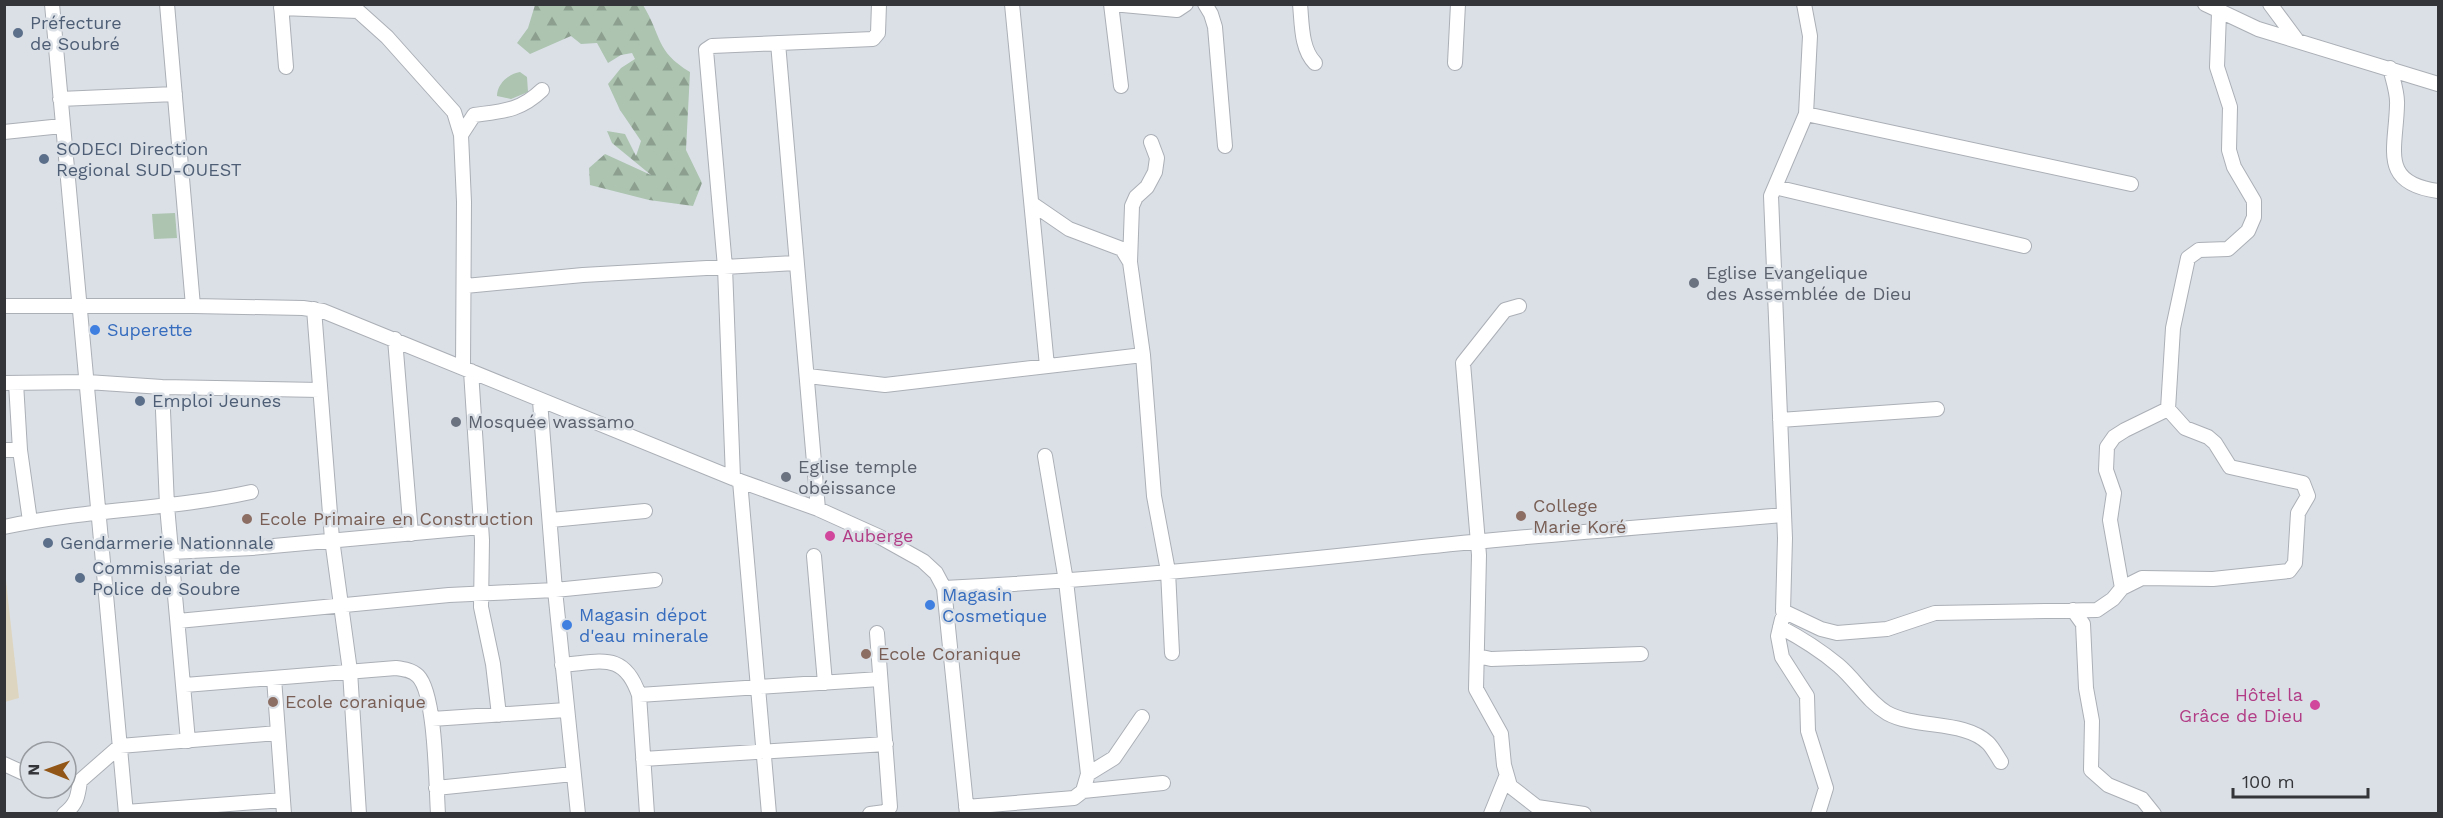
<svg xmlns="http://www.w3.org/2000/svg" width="2443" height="818" viewBox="0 0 2443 818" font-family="'Work Sans',sans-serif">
<defs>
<pattern id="forest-firs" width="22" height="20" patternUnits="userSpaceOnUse" patternTransform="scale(1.5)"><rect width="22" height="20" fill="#acc4b0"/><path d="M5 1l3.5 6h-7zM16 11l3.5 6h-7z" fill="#8da090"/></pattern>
</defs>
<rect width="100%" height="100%" fill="#dbe0e7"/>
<path fill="#ded5c0" d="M5 572 19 698 5 702H4Z"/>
<path fill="#acc4b0" d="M520 72 527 77 528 92 511 99 497 96C497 84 508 74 520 72Z
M175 213 177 238 154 239 152 214Z"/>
<path fill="url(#forest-firs)" d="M535 5H643C662 36 655 51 690 72L686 150 702 183 693 206 649 200 590 185 589 168 605 154 651 175 612 143 607 131 625 134 636 156 641 141 620 110 608 84 621 68 635 59 632 53 621 55 608 63 597 43 581 44 571 36 530 54 517 43 528 28Z"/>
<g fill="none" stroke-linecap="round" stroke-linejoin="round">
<g stroke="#abafb6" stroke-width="16">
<path id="minor" d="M52 4 126 814
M167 4 193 306
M281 4 286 67
M1012 4 1047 366
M1111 4 1121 86
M1112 4 1177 10 1186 4
M1205 4 1211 14 1215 27 1225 146
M1300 4C1302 24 1301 49 1315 63
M1804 4 1810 36 1806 114 1771 196 1785 538 1783 611 1821 629 1837 633 1887 629 1935 613 2097 610 2113 599 2122 588 2110 520 2114 493 2106 470 2107 447 2114 437 2125 430 2168 409 2173 328 2188 258 2199 250 2228 249 2248 231 2254 217V201L2234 167 2229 150 2230 107 2217 67 2219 13
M2205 4 2258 29 2438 84
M2270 4 2296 39
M281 8 358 11 387 37 454 112 461 135 464 202 463 367
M778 43 818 509
M1455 63 1458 4
M2390 68C2393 80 2398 94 2397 105 2396 149 2379 183 2438 191
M60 99 175 94
M1806 114 2131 184
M4 132 62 126
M461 135 474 115C503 111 520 111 542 90
M1151 142 1157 158 1155 172 1147 187 1136 197 1132 206 1130 262 1143 355 1154 496 1168 571 1172 653
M1775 187 2024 246
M1034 205 1069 229 1122 249 1130 262
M465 286 583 275 795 263
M4 306H193L303 308 323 311 740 481 818 509 880 537 923 561 936 573 944 588 967 814
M1519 306 1505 310 1463 363 1479 555 1476 689 1501 734 1504 765 1510 786 1537 807 1584 814
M314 309 332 539 350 671 359 814
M395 339 411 534
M471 371 482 540 481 607 493 664 499 715
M808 376 885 385 1143 355
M4 383 87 382 162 387 320 390
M16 383 20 450 30 521
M162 387 167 506 188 741
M540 401 555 590 578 814
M1780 420 1937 409
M4 450H20
M733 478 725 267 706 50 712 46 873 39 878 33 879 4
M740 481 769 814
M551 520 645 511
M4 527C86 509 170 510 251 492
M171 552 252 548 481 527
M814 556 825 683
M944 588C1101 580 1257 565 1413 548 1536 535 1660 526 1783 515
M2122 588 2142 578 2213 579 2289 571 2295 563 2298 513 2308 496 2303 483 2230 467 2215 443 2208 437 2185 428 2168 409
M2073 610 2083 624 2086 688 2092 721 2091 770 2108 785 2142 799 2154 814
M1782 619 1778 636 1782 657 1807 696 1808 731 1826 788 1818 814
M178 621 449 595 555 590 655 580
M1780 627C1801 638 1820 650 1838 665 1856 680 1867 701 1887 713 1916 729 1965 720 1988 743 1993 748 1997 756 2001 762
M1477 656 1491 659 1641 654
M562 665C601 662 624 651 639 695L647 814
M274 678 284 814
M185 685 396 668C404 669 412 670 418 676 436 694 436 785 438 814
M639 695 880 679
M432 719 566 710
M643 759 886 744
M4 764 30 776
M1088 774 1114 758 1142 717
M436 788 573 774
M1083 791 1163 783
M966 807 1074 798 1083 791 1088 774 1066 581 1045 456
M126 812 283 800
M64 814C77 804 78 796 80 781L120 746 277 733
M870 814 885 812 890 807 877 633
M1491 814 1506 777"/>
</g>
<use href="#minor" stroke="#fff" stroke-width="14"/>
</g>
<g fill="#5c6f8a" stroke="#dbe0e7" stroke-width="2">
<circle cx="18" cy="33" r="6"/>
<circle cx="44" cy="159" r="6"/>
<circle cx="140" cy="401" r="6"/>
<circle cx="48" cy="543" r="6"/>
<circle cx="80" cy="578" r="6"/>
</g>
<g fill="#6b7280" stroke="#dbe0e7" stroke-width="2">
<circle cx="1694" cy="283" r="6"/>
<circle cx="456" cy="422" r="6"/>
<circle cx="786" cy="477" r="6"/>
</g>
<g fill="#3f7fe0" stroke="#dbe0e7" stroke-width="2">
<circle cx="95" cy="330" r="6"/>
<circle cx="930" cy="605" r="6"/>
<circle cx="567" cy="625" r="6"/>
</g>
<g fill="#8d6e63" stroke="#dbe0e7" stroke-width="2">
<circle cx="1521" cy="516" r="6"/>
<circle cx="247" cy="519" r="6"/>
<circle cx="866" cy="654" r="6"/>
<circle cx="273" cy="702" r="6"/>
</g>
<g fill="#d1479c" stroke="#dbe0e7" stroke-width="2">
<circle cx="830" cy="536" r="6"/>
<circle cx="2315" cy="705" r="6"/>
</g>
<g text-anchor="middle" stroke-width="5" stroke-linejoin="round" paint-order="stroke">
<g font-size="18" fill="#4e5e75" stroke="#dbe0e7" text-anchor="start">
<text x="30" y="29">Préfecture<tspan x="30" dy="21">de Soubré</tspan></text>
<text x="56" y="155">SODECI Direction<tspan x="56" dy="21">Regional SUD-OUEST</tspan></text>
<text x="152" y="407">Emploi Jeunes</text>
<text x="60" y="549">Gendarmerie Nationnale</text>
<text x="92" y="574">Commissariat de<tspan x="92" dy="21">Police de Soubre</tspan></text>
</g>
<g font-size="18" fill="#5b616d" stroke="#dbe0e7" text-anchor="start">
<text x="1706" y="279">Eglise Evangelique<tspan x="1706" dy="21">des Assemblée de Dieu</tspan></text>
<text x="468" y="428">Mosquée wassamo</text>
<text x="798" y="473">Eglise temple<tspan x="798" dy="21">obéissance</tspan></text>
</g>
<g font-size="18" fill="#366cbe" stroke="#dbe0e7" text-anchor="start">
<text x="107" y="336">Superette</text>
<text x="942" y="601">Magasin<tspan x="942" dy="21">Cosmetique</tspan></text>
<text x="579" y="621">Magasin dépot<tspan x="579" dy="21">d'eau minerale</tspan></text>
</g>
<g font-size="18" fill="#785e54" stroke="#dbe0e7" text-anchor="start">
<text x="1533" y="512">College<tspan x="1533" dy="21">Marie Koré</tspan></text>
<text x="259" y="525">Ecole Primaire en Construction</text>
<text x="878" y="660">Ecole Coranique</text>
<text x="285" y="708">Ecole coranique</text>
</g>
<g font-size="18" fill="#b23c85" stroke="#dbe0e7" text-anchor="start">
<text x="842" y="542">Auberge</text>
<text x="2303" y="701" text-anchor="end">Hôtel la<tspan x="2303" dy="21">Grâce de Dieu</tspan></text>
</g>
</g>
<rect width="2443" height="818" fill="none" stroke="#333538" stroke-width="12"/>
<g transform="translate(48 770) rotate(271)"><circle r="28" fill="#dbe0e7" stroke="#989ca1" stroke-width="1.5"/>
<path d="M0-4.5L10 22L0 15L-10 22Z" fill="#925616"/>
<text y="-9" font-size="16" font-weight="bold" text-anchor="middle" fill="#333538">N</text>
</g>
<path d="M2233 788v9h135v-9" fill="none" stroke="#333538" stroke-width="3"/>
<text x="2242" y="788" font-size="18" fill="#333538" stroke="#dbe0e7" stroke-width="4.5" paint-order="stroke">100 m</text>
</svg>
